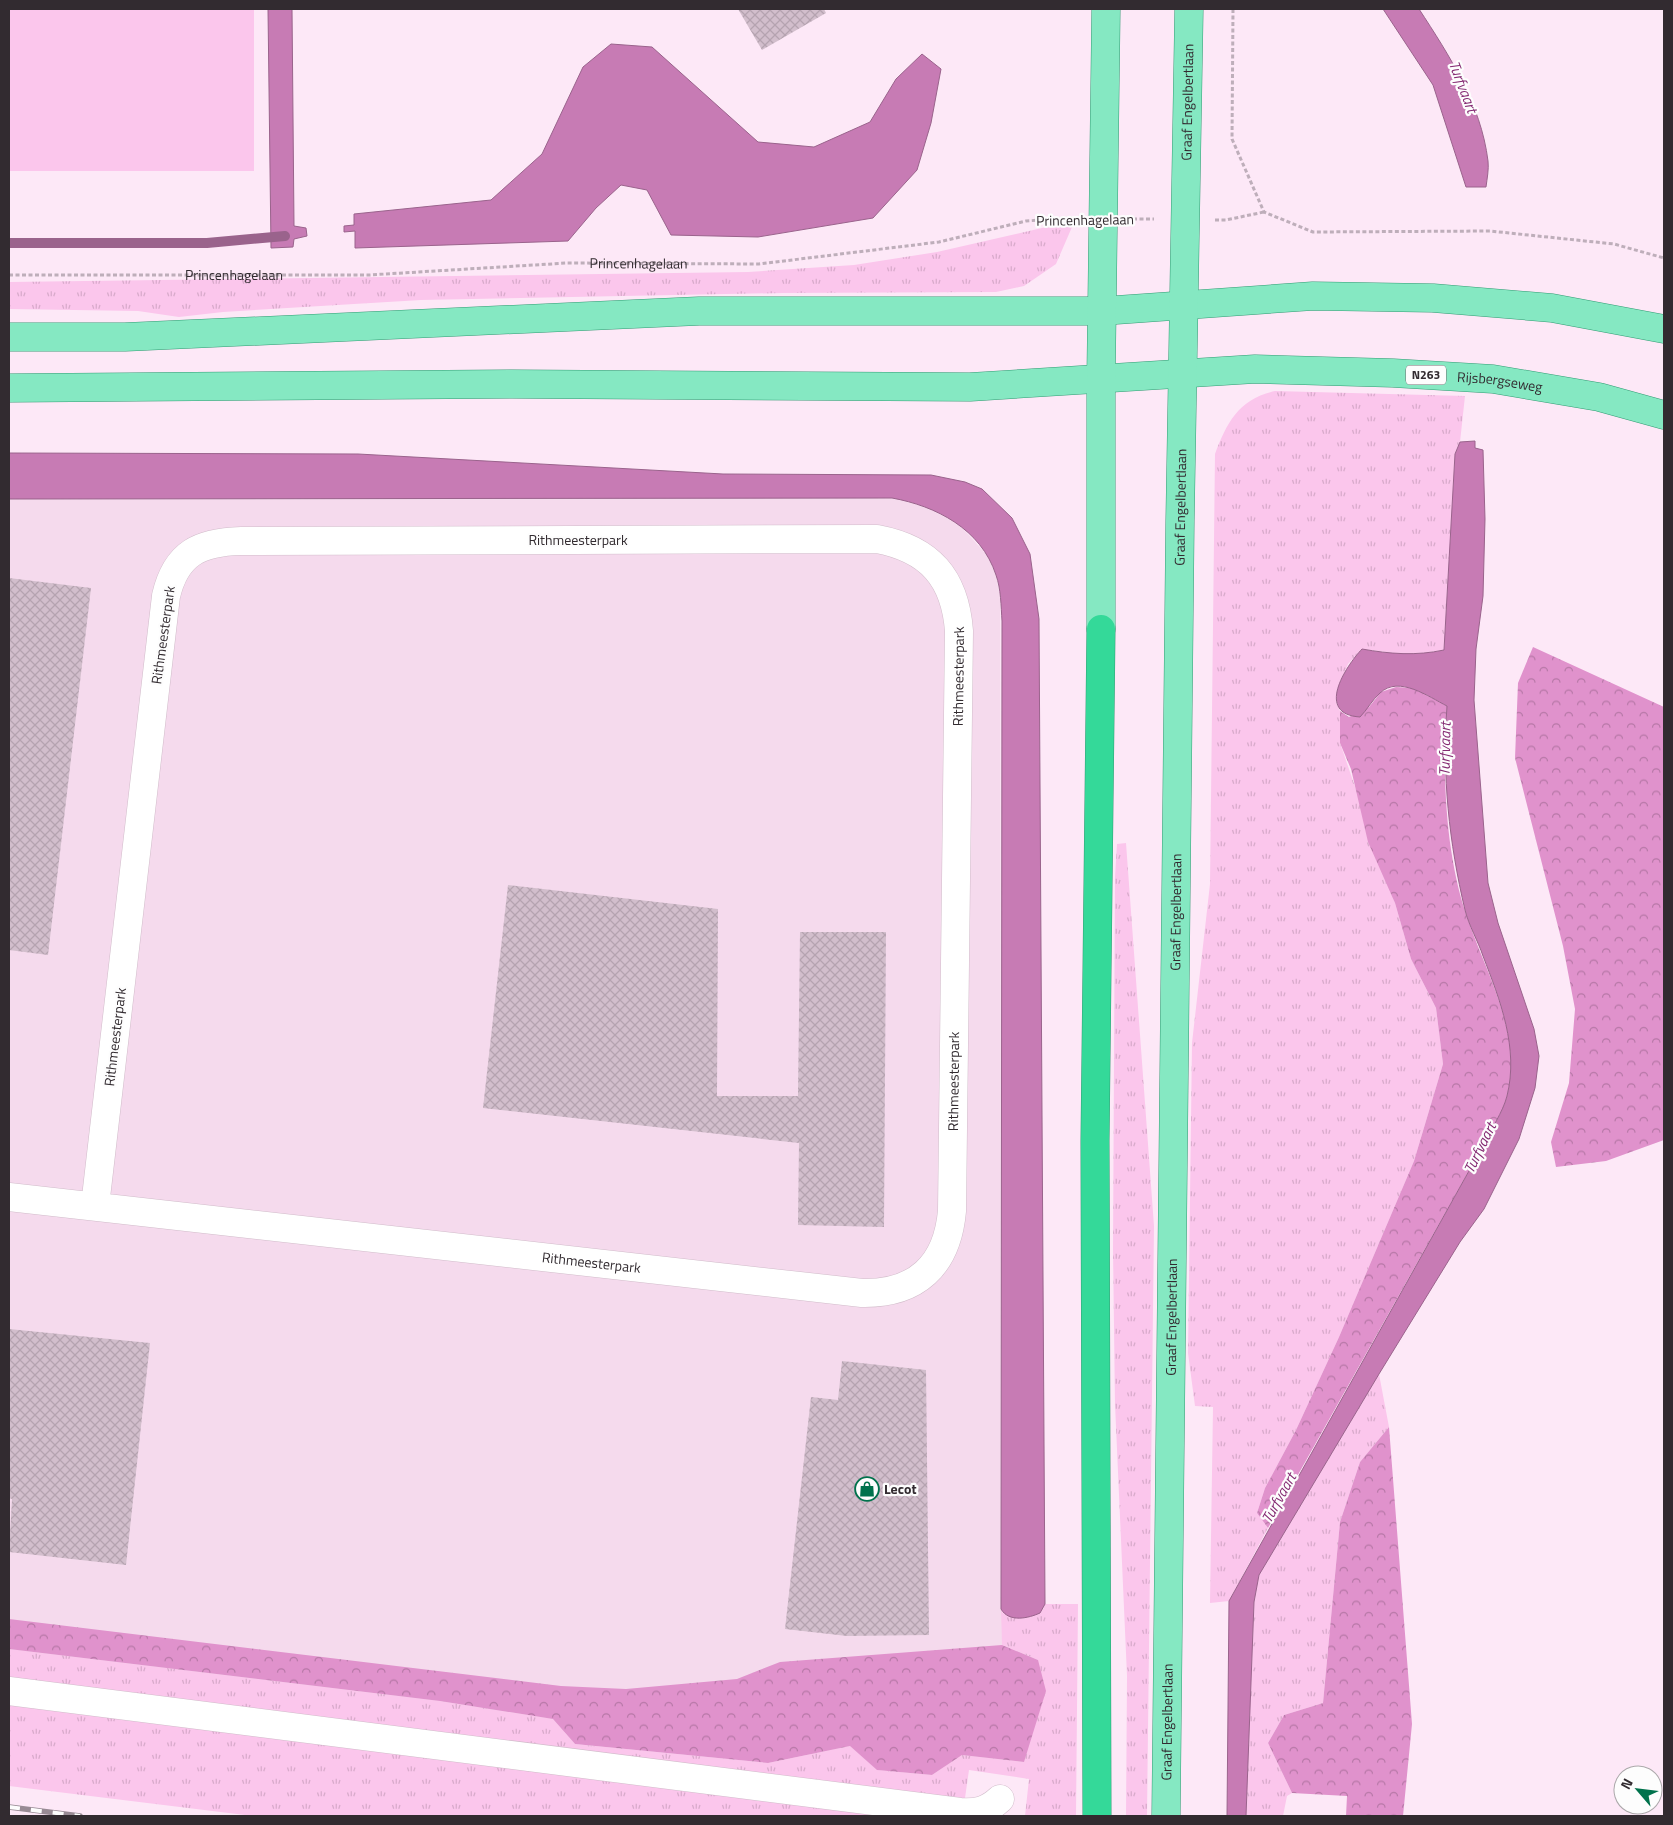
<svg xmlns="http://www.w3.org/2000/svg" width="1673" height="1825" viewBox="0 0 1673 1825" font-family="'Titillium Web',sans-serif">
<defs>
<pattern id="grass-tufts" width="24" height="20" patternUnits="userSpaceOnUse" patternTransform="scale(1.25)"><rect width="24" height="20" fill="#fbc6ec"/><path d="M3 7l-1-3M5 7V3M7 7l1-3M15 17l-1-3M17 17v-4M19 17l1-3" fill="none" stroke="#d8aacb"/></pattern>
<pattern id="forest-crowns" width="20" height="18" patternUnits="userSpaceOnUse" patternTransform="scale(1.25)"><rect width="20" height="18" fill="#e092cc"/><path d="M2 6a3 3 0 1 1 6 0M12 15a3 3 0 1 1 6 0" fill="none" stroke="#b677a6"/></pattern>
<pattern id="building-cross-hatch" width="8" height="8" patternUnits="userSpaceOnUse" patternTransform="scale(1.25)"><rect width="8" height="8" fill="#d2becc"/><path d="M0 0l8 8M0 8l8-8" fill="none" stroke="#b5a3b0"/></pattern>
</defs>
<rect width="100%" height="100%" fill="#fde8f7"/>
<path fill="#f5daed" d="M892 498 917 502 956 521 987 555 996 575 1000 597 1002 1645 1038 1660 1036 1775 9 1682V499Z"/>
<path fill="url(#grass-tufts)" d="M1055 225 1072 227 1056 264 1024 286 996 292 783 293 421 300 223 312 179 317 138 311 9 309V282L748 272 854 265 937 252Z
M1275 391 1465 396 1460 442 1455 454 1444 650 1409 655 1362 649 1348 664 1340 682 1336 702 1340 711V743L1395 903 1411 959 1436 1008 1443 1064 1414 1161 1339 1337 1296 1430 1265 1488 1257 1513 1268 1528 1229 1601 1210 1603 1213 1407 1195 1406 1188 1353 1192 1043 1210 884 1215 454C1227 422 1239 399 1275 391Z
M1126 843 1154 1226 1147 1816H1126L1127 1676 1115 1404 1113 1249 1115 877 1117 844Z
M1379 1374 1389 1427 1360 1462 1340 1522 1323 1703 1284 1715 1268 1743 1292 1793 1287 1796 1283 1816H1246L1254 1602 1259 1575Z
M1045 1604H1078L1076 1816H1025L1029 1779 969 1770 964 1805 9 1684V1649L440 1701 553 1719 575 1744 768 1763 850 1746 878 1770 932 1775 962 1755 1024 1762 1038 1660 1002 1645 1001 1609 1003 1613 1043 1609Z
M9 1698 938 1816H253L9 1786Z"/>
<path fill="url(#forest-crowns)" d="M1533 647 1664 707V1140L1606 1161 1556 1167 1551 1142 1569 1083 1575 1009 1563 946 1515 758 1518 683Z
M1396 687 1413 688 1447 706C1442 771 1445 851 1466 914 1485 972 1523 1032 1507 1096 1503 1112 1491 1129 1484 1144L1268 1528 1257 1513 1265 1488 1296 1430 1339 1337 1414 1161 1443 1064 1436 1008 1411 959 1395 903 1368 842 1351 769 1340 743V711L1349 717 1369 707 1381 692Z
M1389 1427 1412 1724 1403 1816H1346L1347 1796 1292 1793 1268 1743 1284 1715 1323 1703 1340 1522 1360 1462Z
M9 1619 561 1686 626 1689 737 1679 780 1662 1002 1645 1038 1660 1046 1691 1024 1762 962 1755 932 1775 877 1770 850 1746 768 1763 575 1744 553 1719 440 1701 9 1649Z"/>
<path fill="#fbc6ec" d="M9 9H254V171H9Z"/>
<path fill="#c77bb4" stroke="#9a638c" d="M268 9H292L294 226 306 228 307 236 294 239 293 247 271 248Z
M1383 9H1419C1449 55 1481 104 1488 161 1489 169 1487 179 1486 187H1466L1433 85Z
M611 44 652 47 758 142 814 147 870 122 896 79 922 54 941 69 931 123 917 170 873 218 758 237 671 235 647 190 621 185 596 208 568 241 355 248V231L344 232V226L354 225V214L491 200 542 154 583 67Z
M1475 441V448L1483 450 1485 519 1483 596 1476 649 1474 700 1488 883 1498 923 1534 1029 1539 1056 1535 1088 1519 1139 1484 1209 1460 1242 1379 1374 1259 1575 1254 1602 1246 1816H1227L1229 1601 1484 1144C1491 1129 1503 1112 1507 1096 1519 1048 1500 1000 1483 956 1478 941 1469 926 1465 910 1449 842 1442 776 1447 706 1429 697 1399 675 1380 693 1372 700 1367 710 1360 717 1315 714 1345 667 1362 649 1390 654 1416 656 1444 650L1455 454 1460 442Z
M9 453 358 454 723 474 931 475 965 482 982 489 1012 518 1030 554 1039 619 1045 1604 1040 1613C1029 1618 1009 1623 1001 1609L1002 621C1001 606 1001 589 996 575 981 529 936 506 892 498L9 499Z"/>
<g fill="none" stroke-linecap="round" stroke-linejoin="round">
<path stroke="#9a638c" stroke-width="10" d="M9 243H207L285 236"/>
</g>
<path fill="url(#building-cross-hatch)" d="M738 9H824L826 13 762 50Z
M9 578 91 588 48 955 9 950Z
M508 885 718 909 717 1096H798L800 932H886L884 1227 798 1225 799 1143 483 1108Z
M9 1329 150 1343 126 1565 9 1552 12 1499 9 1498Z
M842 1361 926 1370 929 1635 847 1636 785 1629 811 1397 838 1400Z"/>
<g fill="none" stroke-linecap="round" stroke-linejoin="round">
<g stroke="#d1bcca" stroke-width="29">
<g id="minor">
<path id="s2" d="M9 1197 862 1293C916 1294 947 1266 952 1211L959 631C955 578 930 549 877 539L241 541C200 542 176 553 166 596L95 1206"/>
<path d="M9 1691 960 1812C977 1813 987 1811 1000 1799"/>
</g>
</g>
<g stroke="#339c74" stroke-width="29">
<g id="major">
<path d="M9 337H125L699 311H1102L1313 296 1433 298 1552 308 1664 329"/>
<path id="s3" d="M9 388 512 384 970 387 1255 369 1393 373 1493 379 1599 397 1664 415"/>
<path d="M1101 629V379L1106 9"/>
<path id="s4" d="M1166 1816 1180 521 1189 9"/>
</g>
</g>
<g stroke="#339c74" stroke-width="29">
<path id="highway" d="M1097 1816 1095 1141 1101 629"/>
</g>
<g stroke="#beaeba" stroke-width="3" stroke-dasharray="4 2.5" stroke-linecap="butt">
<path d="M1233 9 1232 139 1264 212 1313 232 1490 231 1614 244 1664 258"/>
<path d="M1133 219H1154"/>
<path d="M1215 220H1226L1264 212"/>
<path id="s1" d="M9 275H369L567 263 759 264 939 242 1026 221 1072 218"/>
</g>
<use href="#minor" stroke="#fff" stroke-width="28"/>
<use href="#major" stroke="#85e8c2" stroke-width="28"/>
<use href="#highway" stroke="#34d999" stroke-width="28"/>
<g stroke="#988a94" stroke-width="5.5">
<path id="rail" d="M9 1807 80 1816"/>
</g>
<use href="#rail" stroke="#fdfdfd" stroke-width="4" stroke-dasharray="11" stroke-linecap="butt"/>
</g>
<defs>
<g id="shop-ring" transform="scale(1.25)"><circle r="9.5" fill="#fdfdfd" stroke="#00724c" stroke-width="1.5"/><path d="M-5-2.5h2.3a2.7 3.5 0 0 1 5.4 0H5L5.5 6h-11ZM-1.5-2.5h3a1.5 2.3 0 0 0-3 0Z" fill="#00724c"/></g>
</defs>
<g fill-rule="evenodd">
<use href="#shop-ring" x="867" y="1489"/>
</g>
<g text-anchor="middle" stroke-width="4.5" stroke-linejoin="round" paint-order="stroke">
<rect fill="#fdfdfd" stroke="#6f6a6e" stroke-width="1" x="1406" y="365.5" width="40" height="19" rx="4"/>
<g font-size="12" font-weight="bold" fill="#322b30">
<text x="1426" y="379">N263</text>
</g>
<g font-size="14" fill="#322b30" stroke="#fdfdfd">
<text dy="5" stroke="none"><textPath href="#s4" startOffset="1714">Graaf Engelbertlaan</textPath></text>
<text transform="translate(1085 220) rotate(-1)" y="5">Princenhagelaan</text>
<text dy="5" stroke="none"><textPath href="#s1" startOffset="630">Princenhagelaan</textPath></text>
<text dy="5" stroke="none"><textPath href="#s1" startOffset="225">Princenhagelaan</textPath></text>
<text dy="5" stroke="none"><textPath href="#s3" startOffset="1492">Rijsbergseweg</textPath></text>
<text dy="5" stroke="none"><textPath href="#s4" startOffset="1309">Graaf Engelbertlaan</textPath></text>
<text x="578" y="545">Rithmeesterpark</text>
<text transform="translate(163 635) rotate(-82)" y="5">Rithmeesterpark</text>
<text dy="5" stroke="none"><textPath href="#s2" startOffset="1530">Rithmeesterpark</textPath></text>
<text dy="5" stroke="none"><textPath href="#s4" startOffset="904">Graaf Engelbertlaan</textPath></text>
<text transform="translate(115 1037) rotate(-83)" y="5">Rithmeesterpark</text>
<text dy="5" stroke="none"><textPath href="#s2" startOffset="1125">Rithmeesterpark</textPath></text>
<text dy="5" stroke="none"><textPath href="#s2" startOffset="586">Rithmeesterpark</textPath></text>
<text dy="5" stroke="none"><textPath href="#s4" startOffset="499">Graaf Engelbertlaan</textPath></text>
<text dy="5" stroke="none"><textPath href="#s4" startOffset="94">Graaf Engelbertlaan</textPath></text>
</g>
<g font-size="14" font-weight="bold" fill="#322b30" stroke="#fdfdfd" text-anchor="start">
<text x="884" y="1494">Lecot</text>
</g>
<g font-size="15" font-style="italic" fill="#852b73" stroke="#fdfdfd">
<text transform="translate(1463 87) rotate(69)" y="5">Turfvaart</text>
<text transform="translate(1445 749) rotate(-89)" y="5">Turfvaart</text>
<text transform="translate(1480 1148) rotate(-64)" y="5">Turfvaart</text>
<text transform="translate(1279 1498) rotate(-61)" y="5">Turfvaart</text>
</g>
</g>
<rect width="1673" height="1825" fill="none" stroke="#322b30" stroke-width="20"/>
<g transform="translate(1638 1790) rotate(298)"><circle r="24" fill="#fdfdfd" stroke="#aca9ab"/>
<path d="M0-4L9 19L0 12L-9 19Z" fill="#00724c"/>
<text y="-8" font-size="14" font-weight="bold" text-anchor="middle" fill="#322b30">N</text>
</g>
</svg>
